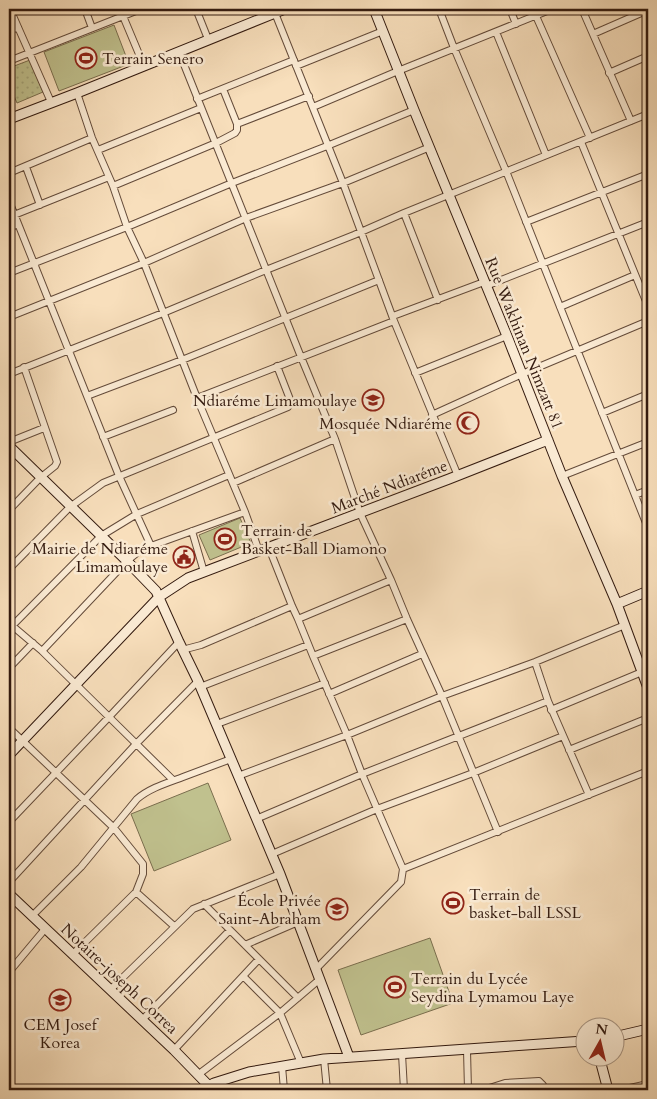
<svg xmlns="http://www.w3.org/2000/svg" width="657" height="1099" viewBox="0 0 657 1099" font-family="Cardo,serif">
<defs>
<pattern id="park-dots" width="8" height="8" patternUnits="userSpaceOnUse" patternTransform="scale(1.25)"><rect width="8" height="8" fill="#c0c18e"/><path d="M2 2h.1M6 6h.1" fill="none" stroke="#a5a579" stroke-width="1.8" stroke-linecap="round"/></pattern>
</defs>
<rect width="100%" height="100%" fill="#f8dfbc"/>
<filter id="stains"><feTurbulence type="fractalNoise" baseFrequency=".004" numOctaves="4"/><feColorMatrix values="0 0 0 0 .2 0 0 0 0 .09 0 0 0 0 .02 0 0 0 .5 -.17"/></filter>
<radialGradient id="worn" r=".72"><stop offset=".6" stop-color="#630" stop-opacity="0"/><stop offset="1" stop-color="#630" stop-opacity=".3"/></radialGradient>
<path fill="#c0c18e" stroke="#7a6e4e" d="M114 25 129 64 59 91 44 52Z
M240 518 251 543 210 560 199 535Z
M208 783 231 840 154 871 131 814Z
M430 938 453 1003 361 1035 338 970Z"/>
<path fill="url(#park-dots)" stroke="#7a6e4e" d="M30 60 43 92 17 103 9 84V68Z"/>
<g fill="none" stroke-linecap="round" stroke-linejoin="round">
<g stroke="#644b3a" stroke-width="8">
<path id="street" d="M10 9 51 102
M85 9 92 28
M196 9 208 39
M439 9 454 48 506 171 648 528
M510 9 516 24
M582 9 631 121
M275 13 343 183 394 321 458 476
M123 16 144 66
M536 16 590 138
M9 31 18 27
M496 32 546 155
M593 34 648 10
M179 52 301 357 335 439 360 513 391 580 407 619 442 696 498 832
M9 61 141 9
M296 66 383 31
M609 73 648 56
M77 93 92 138 113 186 127 227 144 263 197 398 245 512 259 551
M197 99 294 60
M313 107 398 71 552 9
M237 124 309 96
M581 142 648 306
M98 150 201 108
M26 167 40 205
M9 173 92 138
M113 186 216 143 235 133 237 130V124L223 89
M9 201 119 476 151 546
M404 213 438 300
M14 215 109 177
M526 222 648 174
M9 228 18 224
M9 273 127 227 232 183 327 146 414 110
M486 286 648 222
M560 307 635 275
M393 316 484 282
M9 317 144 263 246 218 343 183 430 147
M415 373 507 336
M9 374 163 313 266 270 354 235 404 213 648 114
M87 396 182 360 379 280
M197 398 394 321
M602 413 648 394
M432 415 522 374 648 321
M103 437 173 410
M9 442 44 428
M562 476 648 442
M233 483 335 439
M635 495 648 490
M9 510 40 478 55 466 57 462 24 367
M192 531 204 572
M269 548 292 606 298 619 313 656 347 735 362 774 403 869 401 882 316 969
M9 569 70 507 103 483 288 407 291 402 277 366
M298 619 391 580
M9 623 42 651 109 717 173 780
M12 626 101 536 137 514 229 475
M182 650 201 645 292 606
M42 651 127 561 137 553 151 546 245 512
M313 656 407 619
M535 662 548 701 589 795
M9 668 33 643
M200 687 308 645
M329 694 422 654
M551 710 642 672
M217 724 325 683
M9 728 114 828 143 864V874L136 892 174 926
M569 750 648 718
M238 776 347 735 442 696 535 662 625 625
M256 819 362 774 548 701
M9 822 109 717 179 642
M272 854 377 809 473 773 563 736
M403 869 648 771
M9 882 136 744 198 681
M204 904 298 998
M32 916 81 867 137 799C150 788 167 783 183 777 199 771 215 765 231 759
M245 945 298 922
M72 955 136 892
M9 972 45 929
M243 976 280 1013 301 1063
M110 990 193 909 280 874
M142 1020 230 930
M174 1050 259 959
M467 1050 468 1090
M402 1054 404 1090
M324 1059 327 1090
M282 1066 284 1090
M199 1074 280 1013 320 979
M214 1083 225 1090
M483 1090 505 1083 539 1081 543 1085 544 1090
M621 1090 648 1084"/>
</g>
<g stroke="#331a0f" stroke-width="11">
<path id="secondary" d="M374 9 414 110 507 336 562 476 617 604 648 688
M9 119 77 93 285 9
M9 446 127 561 156 591 179 642 198 681 280 874 349 1057
M617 604 648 591
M9 755 159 597 188 578 449 479 548 440
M9 894 174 1050 209 1086
M614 1037 648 1029
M599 1056 608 1090
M202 1090 214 1083 249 1072 324 1059 584 1041"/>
</g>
<use href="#street" stroke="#faead3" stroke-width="6"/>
<use href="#secondary" stroke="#faead3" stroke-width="9"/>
</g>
<defs>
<g id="stadium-ring" transform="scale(1.125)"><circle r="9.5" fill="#faead3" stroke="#8f2418" stroke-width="1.5"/><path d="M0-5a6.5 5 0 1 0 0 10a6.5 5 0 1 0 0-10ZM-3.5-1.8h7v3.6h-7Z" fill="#8f2418"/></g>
<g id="school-ring" transform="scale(1.125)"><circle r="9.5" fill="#faead3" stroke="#8f2418" stroke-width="1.5"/><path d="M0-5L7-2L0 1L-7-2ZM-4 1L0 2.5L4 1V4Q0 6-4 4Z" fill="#8f2418"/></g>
<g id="mosque-ring" transform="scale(1.125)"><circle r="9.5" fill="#faead3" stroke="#8f2418" stroke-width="1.5"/><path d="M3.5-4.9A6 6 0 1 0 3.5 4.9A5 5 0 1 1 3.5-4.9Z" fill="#8f2418"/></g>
<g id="civic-ring" transform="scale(1.125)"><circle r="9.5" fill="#faead3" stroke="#8f2418" stroke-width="1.5"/><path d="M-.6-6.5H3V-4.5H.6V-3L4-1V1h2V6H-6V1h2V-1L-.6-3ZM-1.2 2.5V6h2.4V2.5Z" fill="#8f2418"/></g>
</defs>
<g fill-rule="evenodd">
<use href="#stadium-ring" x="86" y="58"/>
<use href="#school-ring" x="373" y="400"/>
<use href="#mosque-ring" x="468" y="423"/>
<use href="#stadium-ring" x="225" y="539"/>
<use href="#civic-ring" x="184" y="557"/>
<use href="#stadium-ring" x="453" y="903"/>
<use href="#school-ring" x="337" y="909"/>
<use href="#stadium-ring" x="395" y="987"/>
<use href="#school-ring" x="60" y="1000"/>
</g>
<g text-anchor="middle" stroke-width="5" stroke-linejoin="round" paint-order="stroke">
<g font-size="16" fill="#331a0f" stroke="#faead3" text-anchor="start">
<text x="102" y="64">Terrain Senero</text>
<text x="357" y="406" text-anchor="end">Ndiaréme Limamoulaye</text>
<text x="452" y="429" text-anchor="end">Mosquée Ndiaréme</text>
<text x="241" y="536">Terrain de<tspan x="241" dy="18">Basket-Ball Diamono</tspan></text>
<text x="168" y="554" text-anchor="end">Mairie de Ndiaréme<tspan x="168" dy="18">Limamoulaye</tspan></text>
<text x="469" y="900">Terrain de<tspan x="469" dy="18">basket-ball LSSL</tspan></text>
<text x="321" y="906" text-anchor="end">École Privée<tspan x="321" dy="18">Saint-Abraham</tspan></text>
<text x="411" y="984">Terrain du Lycée<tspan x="411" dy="18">Seydina Lymamou Laye</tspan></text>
<text x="60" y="1030" text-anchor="middle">CEM Josef<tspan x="60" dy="18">Korea</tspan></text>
</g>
<g font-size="16" fill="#331a0f" stroke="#faead3">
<text transform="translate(525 343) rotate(68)" y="6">Rue Wakhinan Nimzatt 81</text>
<text transform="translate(389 486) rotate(-21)" y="6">Marché Ndiaréme</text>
<text transform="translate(120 978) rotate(43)" y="6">Notaire-joseph Correa</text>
</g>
</g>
<rect width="657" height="1099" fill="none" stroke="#f8dfbc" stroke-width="30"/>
<rect x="10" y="10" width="637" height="1079" fill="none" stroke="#331a0f" stroke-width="2.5"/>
<rect x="15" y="15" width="627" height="1069" fill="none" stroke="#331a0f"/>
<g transform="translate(600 1042) rotate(8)"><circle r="24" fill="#faead3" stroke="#aa9785"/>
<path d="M0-4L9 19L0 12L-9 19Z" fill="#8f2418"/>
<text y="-8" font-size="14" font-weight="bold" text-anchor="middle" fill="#331a0f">N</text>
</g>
<rect width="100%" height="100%" filter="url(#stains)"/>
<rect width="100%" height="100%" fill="url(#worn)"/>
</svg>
